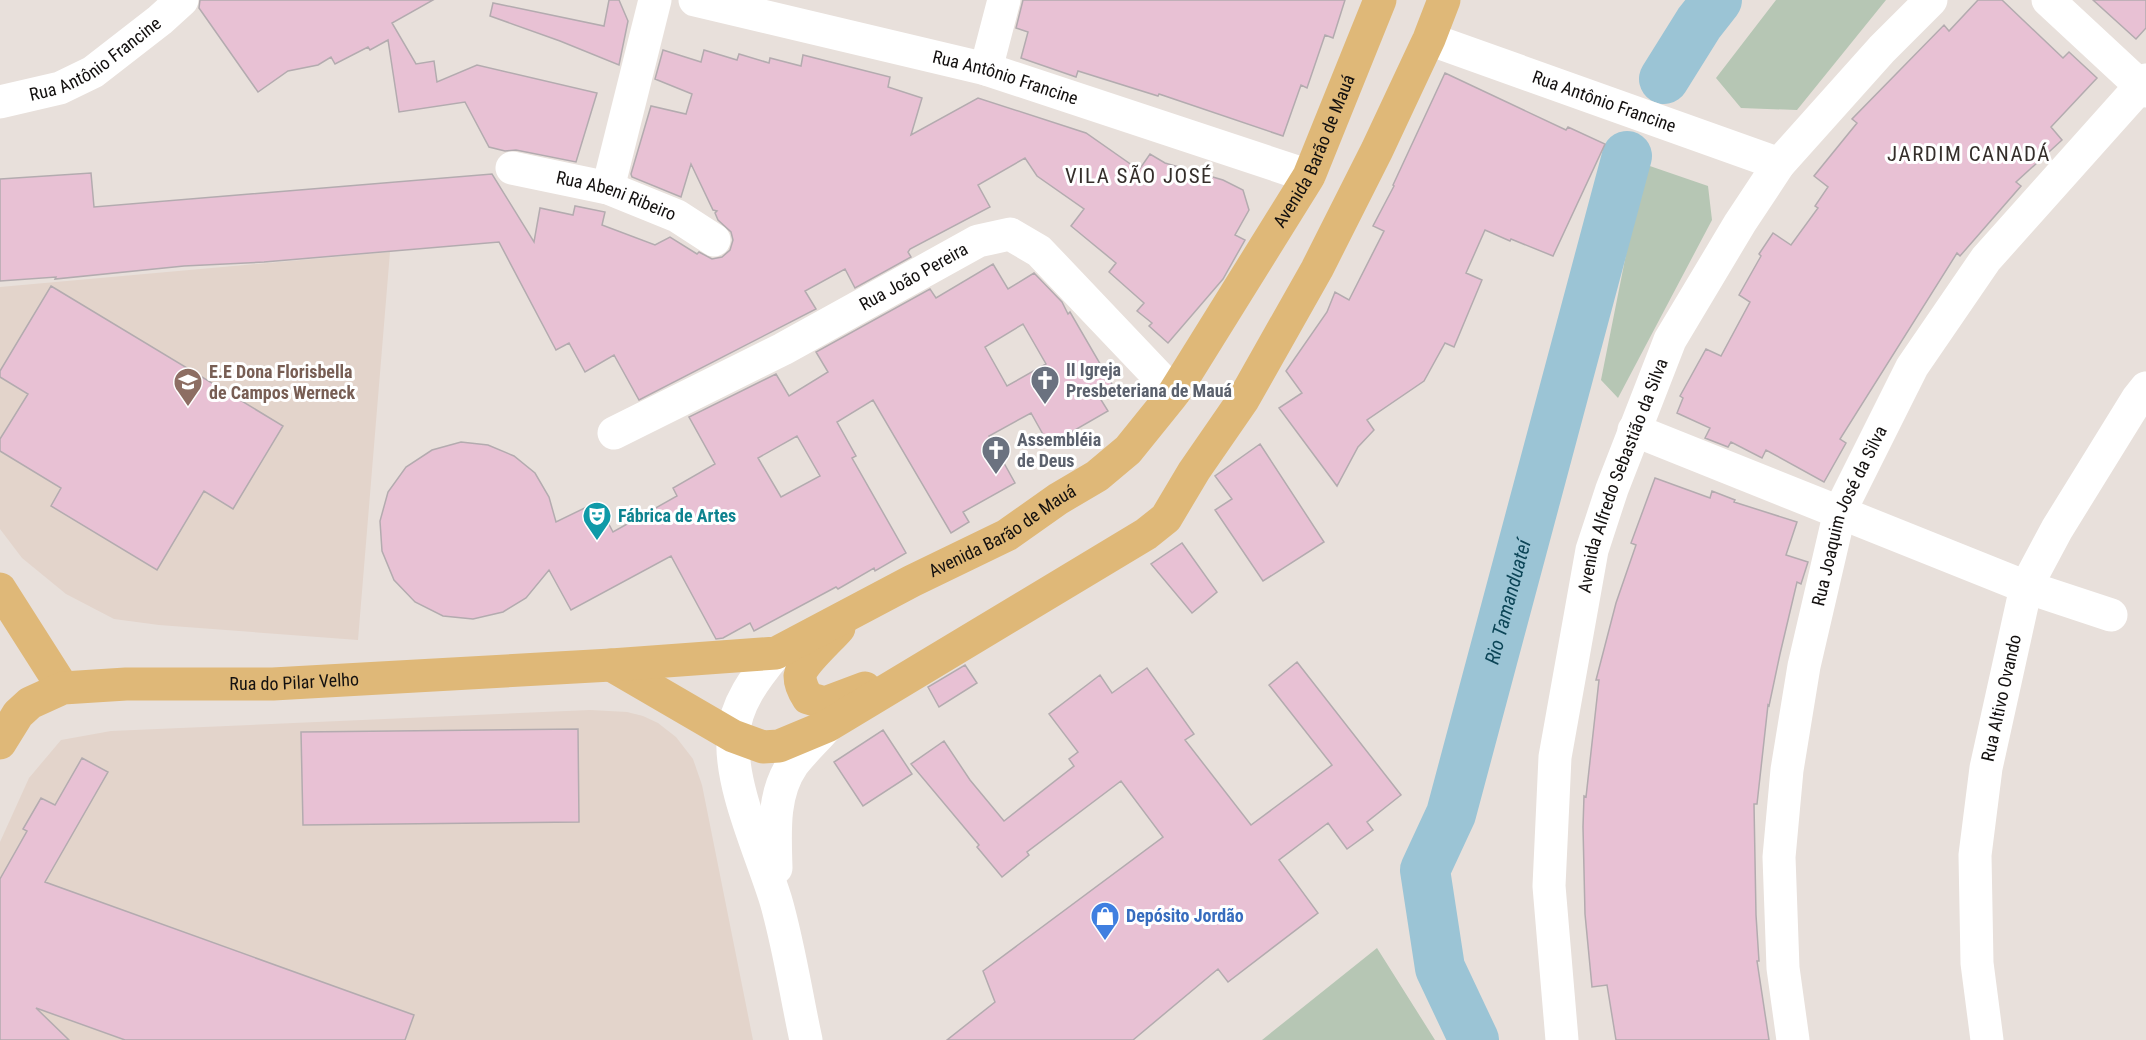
<svg xmlns="http://www.w3.org/2000/svg" width="2146" height="1040" viewBox="0 0 2146 1040" font-family="'Roboto Condensed',sans-serif">
<rect width="100%" height="100%" fill="#e8e0db"/>
<path fill="#e3d4cb" d="M390 252 358 640 159 625 114 619 66 594 22 558 0 529V287Z
M590 710 627 712 643 716 658 723 676 737 693 759 702 785 753 1040H0V842L29 778 61 740 111 731Z"/>
<path fill="#b6c6b4" d="M1776 0H1886L1797 110 1741 108 1716 78Z
M1644 164 1708 186 1712 220 1618 398 1601 380Z
M1377 948 1435 1040H1262Z"/>
<g fill="none" stroke-linecap="round" stroke-linejoin="round">
<g stroke="#9bc4d5" stroke-width="50">
<path d="M1664 79 1699 23 1717 0"/>
<path id="s1" d="M1474 1040 1440 968 1425 870 1451 814 1627 156"/>
</g>
</g>
<path fill="#e8c1d4" stroke="#b3abaf" stroke-width="1.5" fill-rule="evenodd" d="M200 0H433L392 23 416 64 434 61 437 82 477 65 597 93 576 162 516 150 505 151 489 147 465 102 399 112 388 40 370 50 368 47 335 64 331 57 318 65 288 71 258 92 199 8Z
M609 0H619L628 21 619 65 560 41 490 16 493 3 604 26Z
M1023 0H1345L1333 38 1325 35 1307 88 1301 85 1283 136 1159 94 1158 96 1078 71 1076 77 1021 58 1028 32 1016 28Z
M1978 0H2002L2063 58 2069 52 2097 78 2051 127 2062 140 2016 182 2021 186 1960 256 1957 253 1840 439 1846 443 1824 482 1766 450 1762 458 1731 442 1728 447 1705 438 1710 428 1677 413 1683 398 1680 396 1706 349 1721 356 1750 302 1739 295 1761 256 1759 254 1773 233 1791 245 1818 208 1815 206 1828 187 1814 176 1857 123 1852 119 1944 25 1949 31Z
M2093 0H2146V28L2136 39Z
M663 50 701 62 704 50 737 60 739 54 769 63 770 58 801 66 803 55 890 77 888 87 922 98 911 135 978 98 1086 133 1139 170 1150 154 1165 163 1223 180 1243 190 1249 210 1235 235 1245 240 1223 279 1168 343 1149 326 1152 323 1137 311 1144 303 1109 272 1116 263 1071 226 1084 209 1037 176 1025 158 978 185 990 207 910 249 908 252 911 257 855 288 845 269 805 291 816 309 639 400 614 355 585 372 569 343 556 350 499 242 264 262 184 266 55 279 56 277 0 281V179L91 173 94 207 492 174 534 242 540 208 573 215 575 206 605 212 602 225 655 245 670 237 697 254 699 252 712 259 722 257 730 250 733 240 731 232 718 220 715 213 717 211 713 210 691 164 681 197 632 177 631 174 651 106 686 114 692 94 655 79Z
M1445 73 1566 130 1568 127 1605 144 1553 256 1511 239 1510 241 1485 230 1466 273 1482 280 1454 347 1445 343 1424 381 1367 420 1374 430 1358 447 1337 486 1279 408 1302 393 1286 371 1327 312 1335 292 1349 300 1384 231 1373 226 1394 186 1393 185Z
M993 264 1008 289 1034 273 1062 302 1068 314 1070 312 1113 386 1098 395 1108 411 1049 445 1031 413 989 436 1015 483 963 512 969 522 951 533 873 400 837 422 856 456 852 458 906 553 875 571 874 568 838 589 836 587 754 631 750 623 723 638 716 639 671 556 571 610 549 570 526 598 503 612 473 619 443 616 415 602 394 580 382 551 380 521 388 492 406 467 432 450 461 442 488 445 514 456 535 473 549 497 556 522 597 502 613 532 677 496 673 488 715 464 689 417 776 374 789 396 828 372 816 352 930 289 936 298ZM1023 324 1046 364 1007 386 985 347ZM797 436 820 476 781 497 758 458Z
M51 286 283 426 233 509 204 491 157 570 51 506 61 488 0 451V439L28 394 0 377V371Z
M1260 444 1324 542 1263 581 1215 510 1232 499 1215 476Z
M1655 478 1710 498 1712 491 1735 500 1734 502 1797 522 1786 555 1808 562 1801 584 1797 582 1780 654 1769 706 1768 705 1757 804H1754L1756 915 1759 961H1757L1769 1040H1616L1607 985 1592 987 1585 914 1583 827 1584 796 1586 797 1599 680H1596L1616 603 1636 545 1631 543Z
M1182 543 1217 592 1192 613 1151 564Z
M1297 662 1401 795 1367 822 1373 830 1347 849 1328 823 1279 860 1318 913 1228 982 1218 969 1133 1040H947L995 1002 983 971 1163 837 1121 781 1027 852 1029 855 1002 877 977 847 979 845 911 764 944 741 970 780 1004 821 1074 766 1069 759 1078 752 1049 714 1100 675 1112 693 1147 668 1194 734 1185 740 1251 825 1332 765 1269 685Z
M965 665 977 683 939 707 928 687Z
M578 729 579 822 303 825 301 732Z
M883 730 912 774 863 806 834 762Z
M82 758 108 772 45 882 414 1015 405 1040H125L36 1008 69 1040H0V879L27 831 23 829 41 798 55 805Z"/>
<g fill="none" stroke-linecap="round" stroke-linejoin="round">
<g stroke="#fff" stroke-width="33">
<path id="s2" d="M695 0 986 69 1309 176"/>
<path d="M2048 0 2146 91"/>
<path id="s3" d="M1429 39 1779 164"/>
<path d="M986 69 1004 0"/>
<path id="s4" d="M0 102 60 88 93 72 160 20 182 0"/>
<path id="s5" d="M512 168 608 188 677 216 714 240"/>
<path d="M608 188 655 0"/>
<path d="M1634 430 2026 587 2111 615"/>
<path id="s6" d="M614 433 783 349 978 241 1010 234 1039 251 1174 393"/>
<path d="M776 653C756 677 735 704 733 737 730 787 761 852 776 901 789 946 796 994 806 1040"/>
<path d="M776 868C775 833 772 794 793 764 803 751 816 739 827 726"/>
<path id="s7" d="M1562 1040 1549 886 1555 757 1592 550 1612 489 1670 340 1740 223 1779 164 1882 49 1931 0"/>
<path id="s8" d="M1793 1040 1783 968 1779 857 1787 770 1804 666 1840 511 1912 367 1986 259 2146 80"/>
<path id="s9" d="M1987 1040 1977 963 1975 855 1986 768 2026 587 2057 529 2138 398 2146 388"/>
</g>
<g stroke="#dfb878" stroke-width="33">
<path d="M0 589 63 688"/>
<path d="M839 628C830 639 802 663 800 676 800 684 804 692 808 698L825 703 865 688"/>
<path d="M611 665 733 736 763 747 779 746 827 726 1146 534 1166 518 1194 471 1243 400 1317 269 1377 150 1429 39 1444 0"/>
<path id="s10" d="M0 743 18 714 30 703 63 688 126 684H273L611 665 776 653 912 581 1007 535 1058 499 1097 476 1128 450 1174 393 1309 176 1380 0"/>
</g>
</g>
<defs>
<g id="church-pin" transform="scale(1.5)"><path d="M0 17L-7.5 6A9.5 9.5 0 1 1 7.5 6Z" fill="#6b7280" stroke="#fff"/><path d="M-1.2-6h2.4v3.5h3.3v2.4h-3.3V6h-2.4V-.1h-3.3v-2.4h3.3Z" fill="#fff"/></g>
<g id="school-pin" transform="scale(1.5)"><path d="M0 17L-7.5 6A9.5 9.5 0 1 1 7.5 6Z" fill="#8d6e63" stroke="#fff"/><path d="M0-5L7-2L0 1L-7-2ZM-4 1L0 2.5L4 1V4Q0 6-4 4Z" fill="#fff"/></g>
<g id="theatre-pin" transform="scale(1.5)"><path d="M0 17L-7.5 6A9.5 9.5 0 1 1 7.5 6Z" fill="#0f9aa8" stroke="#fff"/><path d="M-5-5.5Q0-4 5-5.5V0Q5 5 0 6Q-5 5-5 0ZM-3.3-2.5H-1v1.5H-3.3ZM1-2.5H3.3v1.5H1ZM-2.8 1Q0 5.5 2.8 1Z" fill="#fff"/></g>
<g id="shop-pin" transform="scale(1.5)"><path d="M0 17L-7.5 6A9.5 9.5 0 1 1 7.5 6Z" fill="#3f7fe0" stroke="#fff"/><path d="M-5-2.5h2.3a2.7 3.5 0 0 1 5.4 0H5L5.5 6h-11ZM-1.5-2.5h3a1.5 2.3 0 0 0-3 0Z" fill="#fff"/></g>
</defs>
<g fill-rule="evenodd">
<use href="#church-pin" x="1045" y="380"/>
<use href="#school-pin" x="188" y="382"/>
<use href="#church-pin" x="996" y="450"/>
<use href="#theatre-pin" x="597" y="516"/>
<use href="#shop-pin" x="1105" y="916"/>
</g>
<g text-anchor="middle" stroke-width="6" stroke-linejoin="round" paint-order="stroke">
<g font-size="18" fill="#13100f" stroke="#fff">
<text dy="6" stroke="none"><textPath href="#s4" startOffset="106">Rua Antônio Francine</textPath></text>
<text dy="6" stroke="none"><textPath href="#s2" startOffset="320">Rua Antônio Francine</textPath></text>
<text dy="6" stroke="none"><textPath href="#s3" startOffset="186">Rua Antônio Francine</textPath></text>
<text dy="6" stroke="none"><textPath href="#s10" startOffset="1562">Avenida Barão de Mauá</textPath></text>
<text dy="6" stroke="none"><textPath href="#s5" startOffset="108">Rua Abeni Ribeiro</textPath></text>
<text dy="6" stroke="none"><textPath href="#s6" startOffset="338">Rua João Pereira</textPath></text>
<text dy="6" stroke="none"><textPath href="#s7" startOffset="574">Avenida Alfredo Sebastião da Silva</textPath></text>
<text dy="6" stroke="none"><textPath href="#s8" startOffset="534">Rua Joaquim José da Silva</textPath></text>
<text dy="6" stroke="none"><textPath href="#s10" startOffset="1058">Avenida Barão de Mauá</textPath></text>
<text dy="6" stroke="none"><textPath href="#s10" startOffset="318">Rua do Pilar Velho</textPath></text>
<text dy="6" stroke="none"><textPath href="#s9" startOffset="345">Rua Altivo Ovando</textPath></text>
</g>
<g font-size="18" font-weight="bold" fill="#5b616d" stroke="#fff" text-anchor="start">
<text x="1066" y="376">II Igreja<tspan x="1066" dy="21">Presbeteriana de Mauá</tspan></text>
<text x="1017" y="446">Assembléia<tspan x="1017" dy="21">de Deus</tspan></text>
</g>
<g font-size="18" font-weight="bold" fill="#785e54" stroke="#fff" text-anchor="start">
<text x="209" y="378">E.E Dona Florisbella<tspan x="209" dy="21">de Campos Werneck</tspan></text>
</g>
<g font-size="18" font-weight="bold" fill="#0d838f" stroke="#fff" text-anchor="start">
<text x="618" y="522">Fábrica de Artes</text>
</g>
<g font-size="18" font-weight="bold" fill="#366cbe" stroke="#fff" text-anchor="start">
<text x="1126" y="922">Depósito Jordão</text>
</g>
<g font-size="20" font-style="italic" fill="#0c4557" stroke="#fff">
<text dy="7" stroke="none"><textPath href="#s1" startOffset="460">Rio Tamanduateí</textPath></text>
</g>
<g font-size="21" letter-spacing="1.5" fill="#342e2a" stroke="#fff">
<text x="1969" y="161">JARDIM CANADÁ</text>
<text x="1139" y="183">VILA SÃO JOSÉ</text>
</g>
</g>
</svg>
